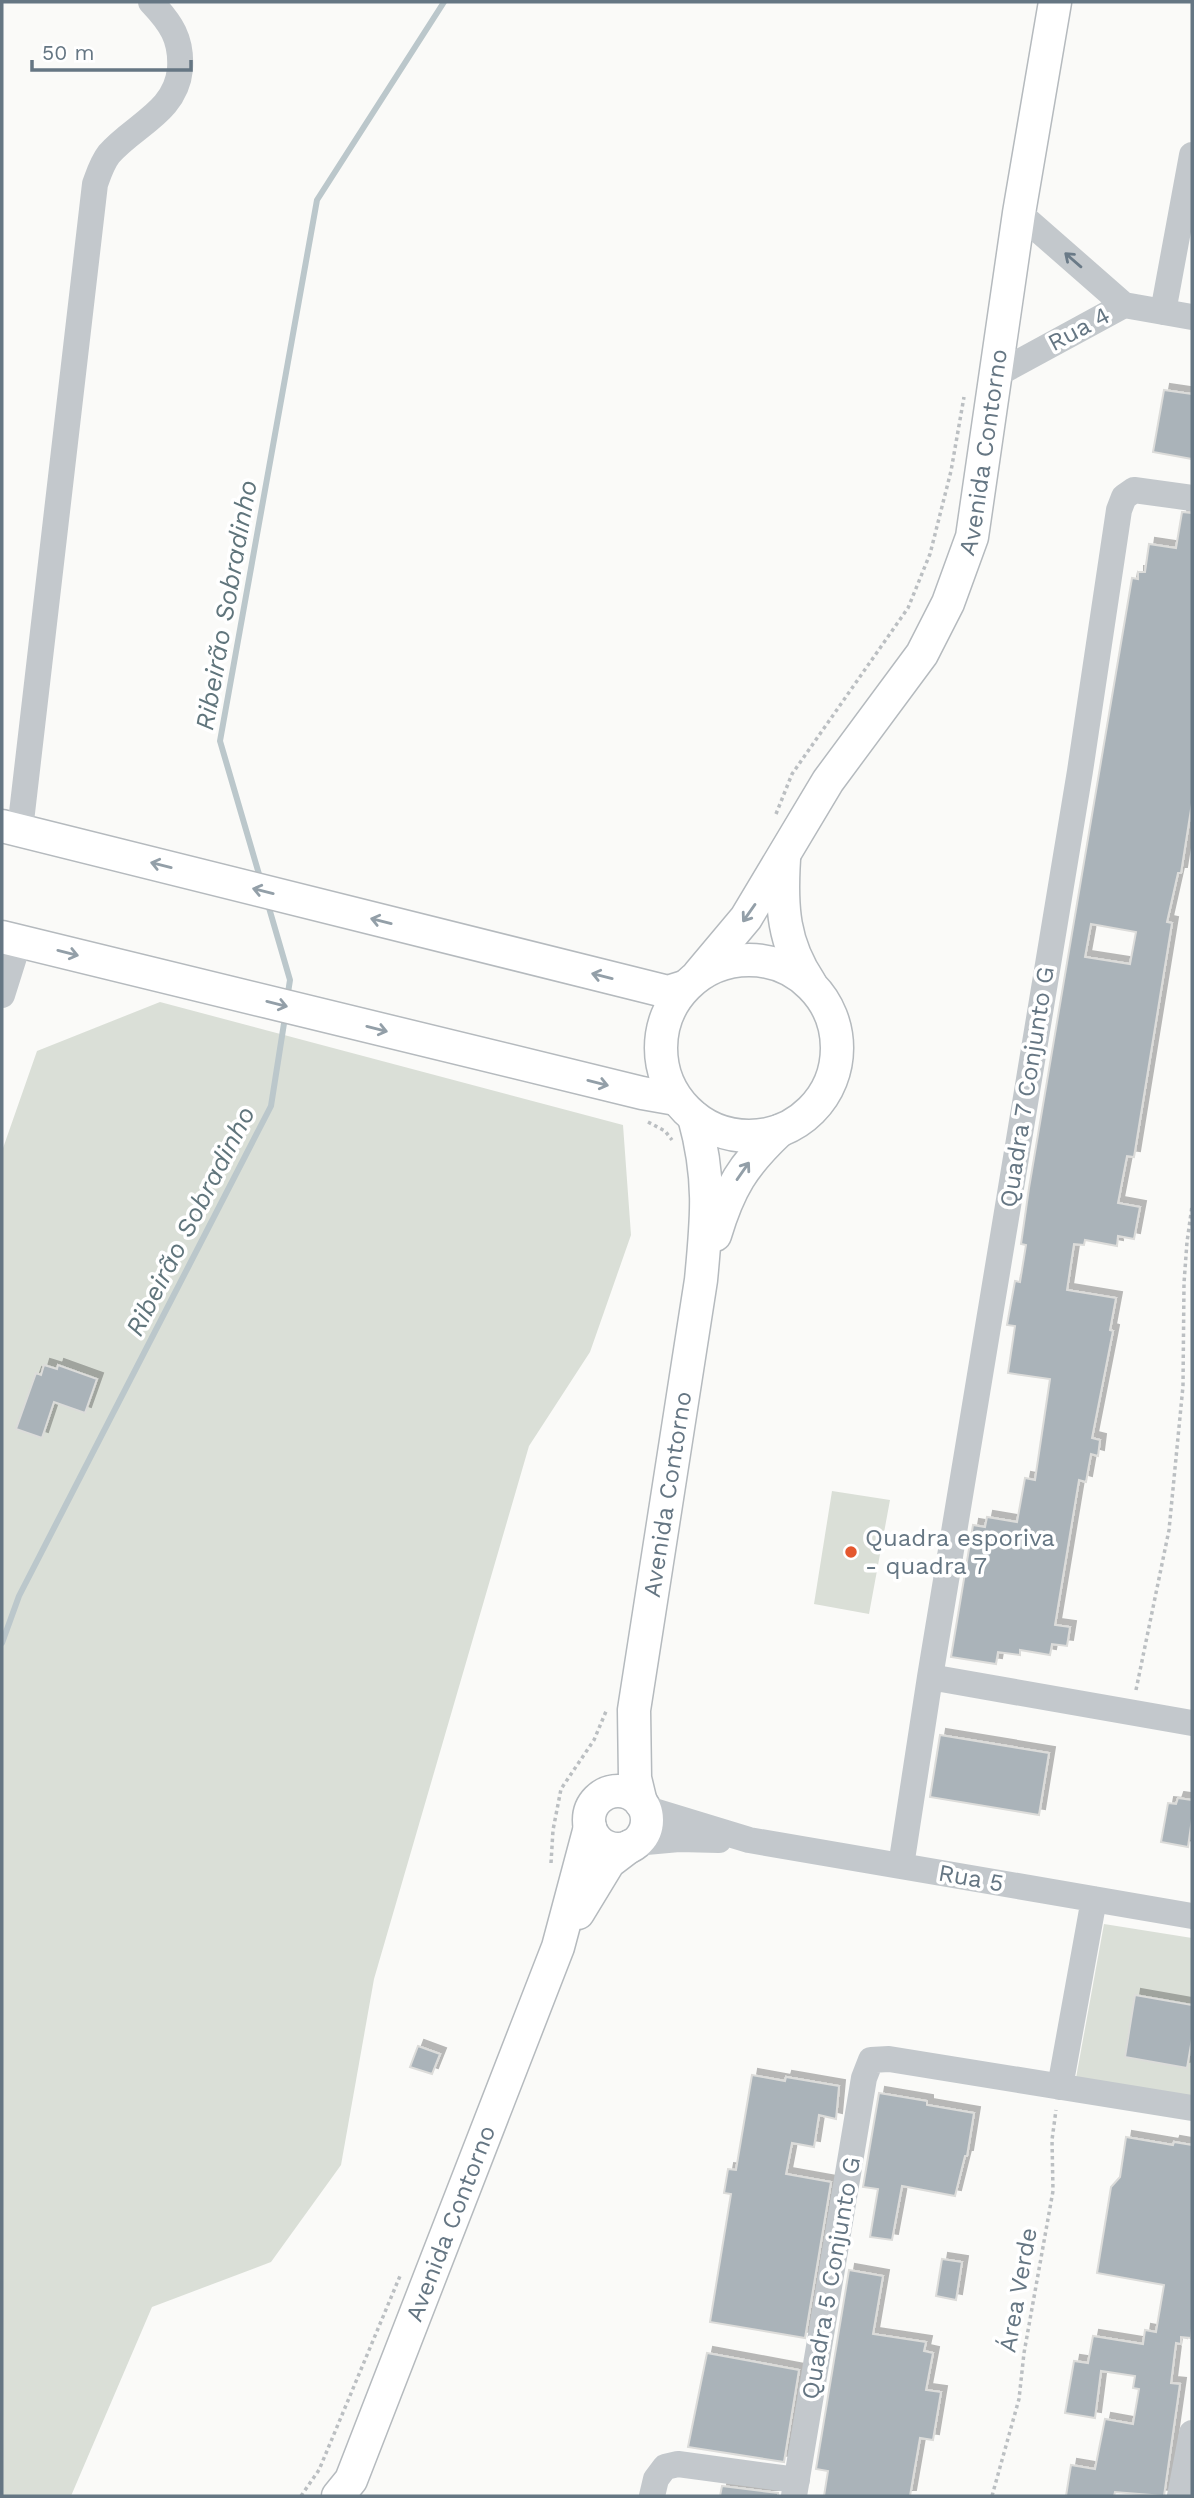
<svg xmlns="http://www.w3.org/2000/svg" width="1194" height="2498" viewBox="0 0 1194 2498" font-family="'Work Sans',sans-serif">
<defs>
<filter id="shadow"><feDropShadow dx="6" dy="-6" stdDeviation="0" flood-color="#0004"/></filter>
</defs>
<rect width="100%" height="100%" fill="#fafaf8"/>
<path fill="#dadfd7" d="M160 1002 623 1125 631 1235 590 1352 529 1446 374 1979 341 2165 271 2262 152 2307 71 2496H2V1151L37 1051Z
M832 1491 890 1500 869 1614 814 1604Z
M1104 1924 1192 1938V2096L1076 2078Z"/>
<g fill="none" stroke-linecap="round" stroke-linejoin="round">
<path stroke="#bbc7cb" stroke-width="6" d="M261 881 220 741 317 200 444 2
M267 901 290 980 287 999
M2 1643 19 1596 271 1106 285 1017"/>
</g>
<path fill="#aab3b9" stroke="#dcdcda" stroke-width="2" fill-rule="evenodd" filter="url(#shadow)" d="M1164 390 1192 394V459L1153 452Z
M1182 512 1192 513V803L1181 873H1178L1167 922 1172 923 1134 1157 1127 1156 1118 1203 1140 1207 1134 1239 1118 1236 1117 1246 1085 1240 1084 1245 1074 1244 1067 1290 1116 1298 1110 1330 1113 1331 1092 1438 1100 1440 1098 1456 1091 1454 1086 1482 1079 1480 1055 1625 1070 1627 1067 1646 1052 1644 1050 1655 1020 1650V1655L998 1652 996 1664 951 1657 973 1525 985 1527 987 1517 1017 1522 1025 1478 1035 1480 1050 1379 1008 1373 1015 1326 1007 1325 1015 1281 1020 1282 1026 1245 1021 1244 1029 1188 1132 578 1138 579V572H1145L1149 544 1176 548ZM1091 924 1136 932 1130 964 1085 957Z
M44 1365 57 1369 58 1365 97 1379 85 1413 54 1402 42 1438 16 1429 36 1373 41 1375Z
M940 1735 1049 1753 1039 1815 930 1797Z
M1178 1798 1192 1800V1819L1188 1847 1161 1842 1168 1803 1176 1804Z
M1135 1995 1192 2005V2039L1187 2068 1125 2057Z
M418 2046 440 2054 432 2074 410 2067Z
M752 2075 785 2081 786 2077 839 2086 836 2119 819 2115 814 2147 792 2143 786 2174 831 2182 805 2338 710 2322 731 2194 724 2193 728 2169 736 2170Z
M879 2093 927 2101V2105L974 2113 967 2156H965L955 2196 902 2186 892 2240 870 2237 878 2189 863 2187Z
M1126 2137 1173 2145 1174 2142 1192 2145V2328L1191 2338 1181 2337V2344L1176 2343 1171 2383 1180 2384 1164 2496 1115 2492 1114 2496H1066L1071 2465 1095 2469 1105 2419 1133 2424 1139 2389 1133 2388 1135 2376 1101 2371 1095 2418 1065 2413 1074 2361 1088 2363 1093 2336 1143 2344 1145 2330 1156 2332 1164 2285 1097 2273 1111 2187 1120 2177Z
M942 2259 962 2262 956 2300 936 2296Z
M849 2270 883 2276 873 2334 926 2342 924 2351 933 2353 926 2390 941 2392 933 2440 920 2438 910 2496H824L828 2471 816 2469Z
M707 2353 799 2370 784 2462 688 2447Z
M722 2486 778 2493V2496H720Z"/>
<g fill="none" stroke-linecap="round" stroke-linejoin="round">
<g stroke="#b5babe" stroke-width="35">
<g id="major">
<path d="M2 826 668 992 684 987"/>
<path d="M784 859C781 907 783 943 810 983"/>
<path d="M2 937 642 1093 676 1099"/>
<circle cx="749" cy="1048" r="88"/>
<path id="s1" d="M699 974 746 918 828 781 922 654 948 603 972 537 1019 213 1055 2"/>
<path d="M715 1235C729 1188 743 1165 779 1131"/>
<circle cx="618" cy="1820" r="29"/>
<path id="s2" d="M641 1803 635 1778 634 1710 701 1280C707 1218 711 1178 694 1117"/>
<path d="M578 1913 609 1862 630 1846"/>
<path id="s3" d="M338 2496 351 2480 558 1947 590 1827"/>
</g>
</g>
<path stroke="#bbbfc2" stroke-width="3.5" stroke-dasharray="3.5 3.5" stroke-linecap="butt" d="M776 814 792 774 908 608 930 554 951 471 964 397
M651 1069 658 1015
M648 1122 665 1131 672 1140
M1136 1690 1169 1530 1183 1386 1184 1283 1187 1242 1192 1206
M551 1863 553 1830 561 1789 594 1740 607 1709
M301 2496 319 2470 400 2276
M992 2496 1019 2399 1024 2353 1053 2191 1052 2140 1056 2110"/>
<path stroke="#c3c8cc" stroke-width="26" d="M1019 213 1124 305 1192 317
M1163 312 1192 155
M997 374 1124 305
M20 830 95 184C99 173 102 163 109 154 134 125 176 112 180 69 182 39 171 23 151 2
M2 995 19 941
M930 1677 1192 1723
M644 1808 749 1840 1192 1916
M635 1843 679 1839 719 1840
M901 1866 930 1677 1080 771 1119 510 1124 497 1134 490 1192 498
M1060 2087 1094 1899
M652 2496 656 2479 665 2467 678 2464 797 2480
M794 2496 864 2078 871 2060 889 2059 1192 2108
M1180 2496 1192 2433"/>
<use href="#major" stroke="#fff" stroke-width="32"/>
</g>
<defs><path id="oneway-shaft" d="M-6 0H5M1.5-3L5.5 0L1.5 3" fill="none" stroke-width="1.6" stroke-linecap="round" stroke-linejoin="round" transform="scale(1.75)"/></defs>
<use stroke="#6a7a87" href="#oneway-shaft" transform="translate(1073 260) rotate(-139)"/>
<g stroke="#939fa8">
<use href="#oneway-shaft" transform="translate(161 865) rotate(-166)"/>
<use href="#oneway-shaft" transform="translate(263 891) rotate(-166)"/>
<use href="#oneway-shaft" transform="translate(749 913) rotate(125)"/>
<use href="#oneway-shaft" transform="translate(381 921) rotate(-166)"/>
<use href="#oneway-shaft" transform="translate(68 953) rotate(14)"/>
<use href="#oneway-shaft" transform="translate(602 976) rotate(-166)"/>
<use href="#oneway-shaft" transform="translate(277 1004) rotate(14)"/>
<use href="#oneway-shaft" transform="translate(377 1029) rotate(14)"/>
<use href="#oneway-shaft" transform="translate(598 1083) rotate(14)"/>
<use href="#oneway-shaft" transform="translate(743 1171) rotate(-55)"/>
</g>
<circle fill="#e4572e" stroke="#fff" stroke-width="2.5" cx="851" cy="1552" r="7"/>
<g text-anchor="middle" stroke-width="7" stroke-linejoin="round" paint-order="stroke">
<g font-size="24" fill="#657683" stroke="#fff">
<text transform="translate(1079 329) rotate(-28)" y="8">Rua 4</text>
<text dy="8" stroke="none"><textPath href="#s1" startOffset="604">Avenida Contorno</textPath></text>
<text transform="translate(1027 1087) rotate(-81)" y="8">Quadra 7 Conjunto G</text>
<text dy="8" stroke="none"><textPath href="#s2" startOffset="312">Avenida Contorno</textPath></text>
<text transform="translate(971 1878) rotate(10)" y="8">Rua 5</text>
<text dy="8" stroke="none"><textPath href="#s3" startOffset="296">Avenida Contorno</textPath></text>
<text transform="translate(831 2278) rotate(-80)" y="8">Quadra 5 Conjunto G</text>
<text transform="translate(1018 2290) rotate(-80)" y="8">Área Verde</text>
</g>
<g font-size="24" fill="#657683" stroke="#fff" text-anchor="start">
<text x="865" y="1546">Quadra esporiva<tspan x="865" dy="28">- quadra 7</tspan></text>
</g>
<g font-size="26" font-style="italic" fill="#60757c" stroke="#fff">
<text transform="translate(226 605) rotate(-80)" y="9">Ribeirão Sobradinho</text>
<text transform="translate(190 1221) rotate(-63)" y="9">Ribeirão Sobradinho</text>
</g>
</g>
<rect width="1194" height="2498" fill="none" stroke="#657683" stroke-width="7"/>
<path d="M32 60v10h159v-10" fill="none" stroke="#657683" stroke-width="3.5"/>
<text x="42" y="60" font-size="21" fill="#657683" stroke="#ffffff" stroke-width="5" paint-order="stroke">50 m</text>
</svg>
